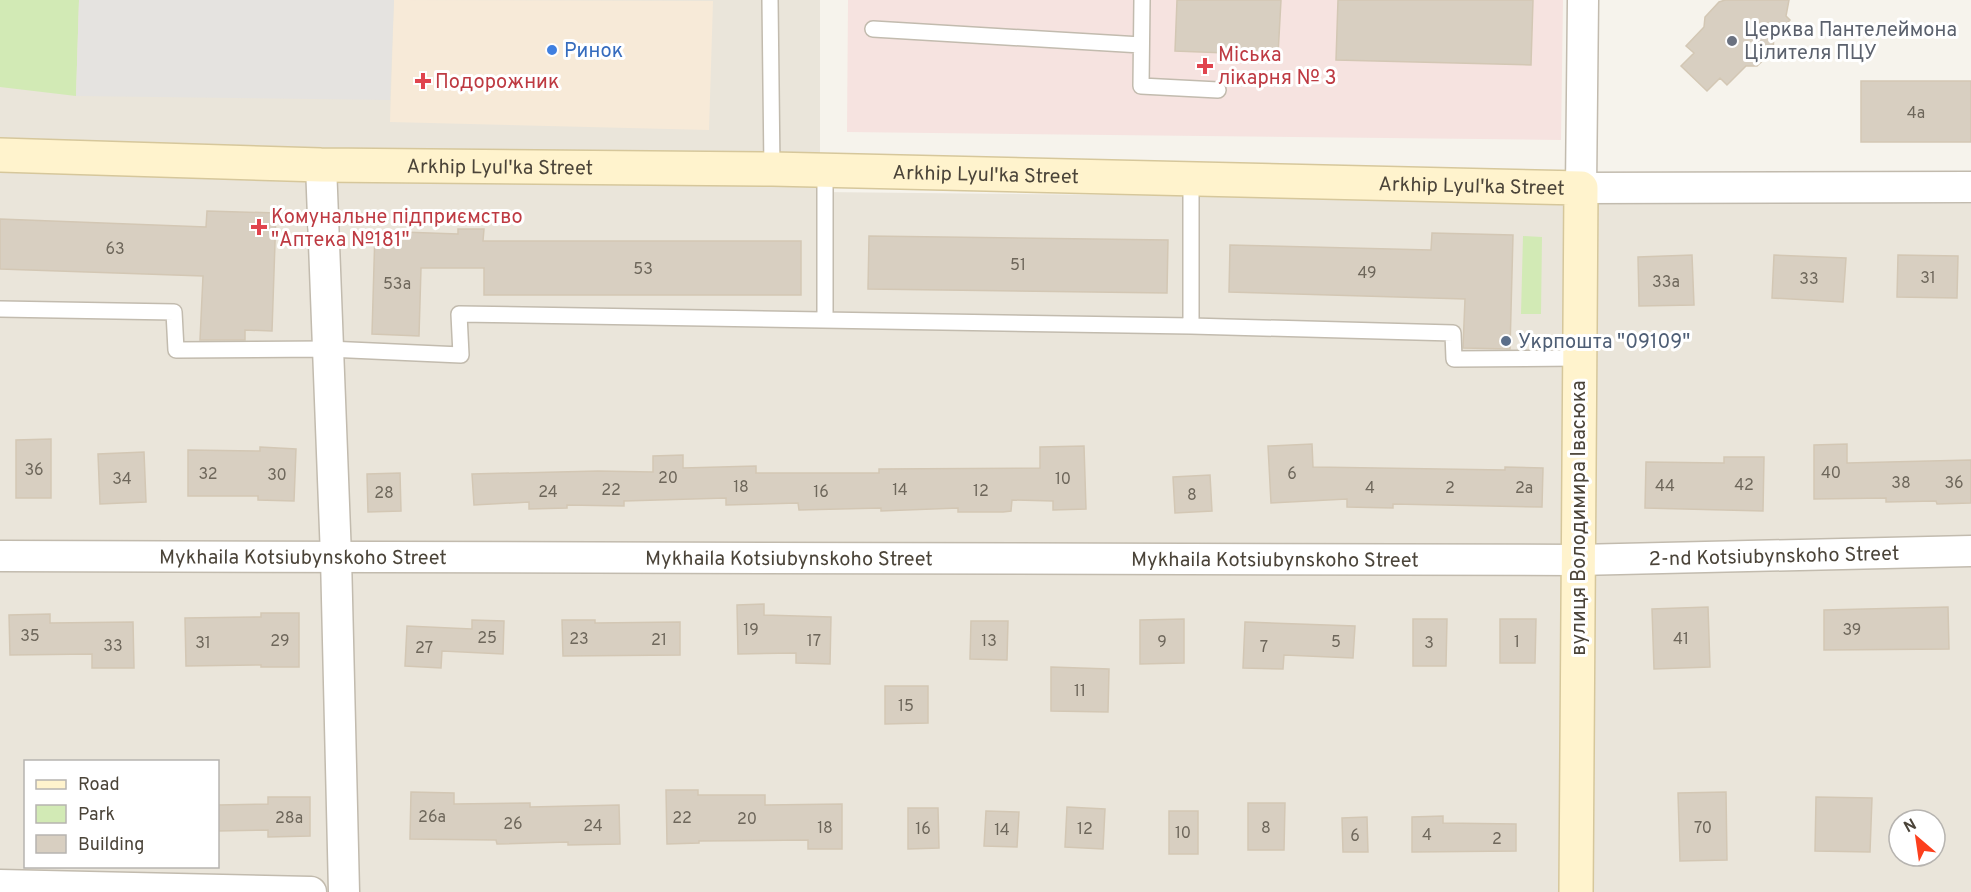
<svg xmlns="http://www.w3.org/2000/svg" width="1971" height="892" viewBox="0 0 1971 892" font-family="Overpass,sans-serif">
<rect width="100%" height="100%" fill="#f6f3ec"/>
<path fill="#eae5da" fill-rule="evenodd" d="M0 0H820V192L1971 204V892H0ZM26 762H218V866H26ZM1899 820H1935V856H1899Z"/>
<path fill="#f7ead8" d="M394 0 713 1 709 130 390 122Z"/>
<path fill="#f6e3e0" d="M848 0H1563L1561 140 847 132Z"/>
<path fill="#d2eab5" d="M0 0H79L76 96 0 87Z
M1523 236 1542 237 1541 314H1521Z"/>
<path fill="#e5e3e0" d="M79 0H394L390 100 76 96Z"/>
<path fill="#d8cfc1" stroke="#d3c7b4" stroke-width="1.5" d="M1177 0H1281L1278 55 1175 51Z
M1338 0H1533L1531 65 1336 60Z
M1725 0H1789L1786 16 1790 20 1774 36 1773 51 1757 66H1746L1727 85 1720 78 1707 91 1681 66 1694 53 1686 46 1704 27 1705 17 1719 2Z
M1861 81H1971V142H1861Z
M207 211 276 213 272 331 245 330V340H200L203 276 0 269V219L206 227Z
M458 229H484L483 241H801V295H484V268H421L419 336 372 334 375 231 458 234Z
M1432 233 1513 235 1510 349 1463 348 1465 299 1229 292 1230 245 1431 250Z
M869 236 1168 240 1167 293 868 289Z
M1692 255 1694 305 1639 306 1638 257Z
M1774 255 1846 258 1843 302 1772 298Z
M1898 255 1958 256 1957 298 1897 297Z
M51 439V498H16V440Z
M1312 444 1313 467 1505 470V467L1543 468 1542 507 1393 504V508L1347 507V499L1271 503 1268 446Z
M1847 444V463L1971 460V503L1937 504 1936 501 1886 502V498L1814 499V445Z
M1084 446 1086 509 1053 510V501L1012 500 1011 511 1003 512H958V508L881 511V508L799 510 798 503 726 505V498L624 501V506L567 505V508L529 509V502L474 505 472 474 598 471 653 472V456L683 455V468L756 466V473H879V469L1040 468V447Z
M260 447 296 449 294 501 258 500V496H188V450L260 451Z
M144 452 146 502 100 504 98 454Z
M1724 457H1764L1763 511 1645 508 1646 462 1724 463Z
M400 473 401 511 368 512 367 474Z
M1210 475 1212 511 1175 513 1173 477Z
M764 604V615L831 617 830 664 796 663V653L738 654 737 605Z
M1708 607 1710 667 1654 669 1652 609Z
M1948 607 1949 649 1824 650V610Z
M261 613H299V667H261V665L186 666 185 618 261 617Z
M50 614V623L133 622 134 668H92V654L10 655 9 615Z
M1184 619V663L1140 664V620Z
M1413 619H1447L1446 666H1413Z
M1500 619H1536L1535 663H1500Z
M472 620 504 621 503 654 442 651 441 668 405 666 407 626 472 629Z
M562 620H595V623L680 622V655L563 656Z
M971 621H1008L1007 660 970 659Z
M1245 622 1355 626 1353 658 1284 655 1283 669 1243 668Z
M1051 667 1109 669 1108 712 1051 711Z
M885 686H928V723L885 724Z
M666 790H698V795H765V805L842 804V849H808V840L699 841V843L667 844Z
M411 792 454 793V804L530 803V807L619 805 620 844 568 845V842L497 844 496 840 410 839Z
M1726 792 1727 860 1680 861 1678 793Z
M268 797H310V836L268 837V830L218 831V805L268 804Z
M1816 797 1872 798 1870 852 1815 851Z
M1248 803H1285L1284 850H1248Z
M1067 807 1105 809 1103 849 1065 847Z
M908 808H938L939 848 908 849Z
M986 811 1019 812 1017 847 984 846Z
M1169 811H1198V854H1169Z
M1443 816V823L1516 824V851L1412 852V817Z
M1367 817 1368 852H1343L1342 818Z"/>
<g fill="none" stroke-linecap="round" stroke-linejoin="round">
<g stroke="#c2bbae" stroke-width="18">
<path id="lane" d="M770 0 772 169
M1142 0 1141 86 1218 90
M873 29 1141 45
M825 171V319
M1191 179V326
M0 309 174 312 176 350 328 349 461 355 459 314 1191 326 1453 333 1454 359 1579 358"/>
</g>
<g stroke="#c2bbae" stroke-width="33">
<g id="street">
<path d="M1583 0 1581 188 1971 187"/>
<path d="M321 165 336 557 344 892"/>
<path id="s1" d="M0 556 1577 560 1971 551"/>
<path d="M0 885 311 892"/>
</g>
</g>
<g stroke="#d6c79b" stroke-width="36">
<g id="secondary">
<path id="s2" d="M0 155 321 165 772 169 1581 188 1576 892"/>
</g>
</g>
<use href="#lane" stroke="#fff" stroke-width="15"/>
<use href="#street" stroke="#fff" stroke-width="30"/>
<use href="#secondary" stroke="#fff3cd" stroke-width="33"/>
</g>
<circle fill="#6b7280" stroke="#fff" stroke-width="2" cx="1732" cy="41" r="6"/>
<circle fill="#3f7fe0" stroke="#fff" stroke-width="2" cx="552" cy="50" r="6"/>
<g fill="#e0444e" stroke="#fff" stroke-width="2">
<path d="M1202 57h6v6h6v6h-6v6h-6v-6h-6v-6h6z"/>
<path d="M420 72h6v6h6v6h-6v6h-6v-6h-6v-6h6z"/>
<path d="M256 218h6v6h6v6h-6v6h-6v-6h-6v-6h6z"/>
</g>
<circle fill="#5c6f8a" stroke="#fff" stroke-width="2" cx="1506" cy="341" r="6"/>
<g text-anchor="middle" stroke-width="6" stroke-linejoin="round" paint-order="stroke">
<g font-size="16" fill="#6e675b">
<text x="1916" y="118">4а</text>
<text x="115" y="254">63</text>
<text x="1018" y="270">51</text>
<text x="643" y="274">53</text>
<text x="1367" y="278">49</text>
<text x="1928" y="283">31</text>
<text x="1809" y="284">33</text>
<text x="1666" y="287">33а</text>
<text x="397" y="289">53а</text>
<text x="34" y="475">36</text>
<text x="1831" y="478">40</text>
<text x="208" y="479">32</text>
<text x="1292" y="479">6</text>
<text x="277" y="480">30</text>
<text x="668" y="483">20</text>
<text x="122" y="484">34</text>
<text x="1063" y="484">10</text>
<text x="1901" y="488">38</text>
<text x="1954" y="488">36</text>
<text x="1744" y="490">42</text>
<text x="1665" y="491">44</text>
<text x="741" y="492">18</text>
<text x="1370" y="493">4</text>
<text x="1450" y="493">2</text>
<text x="1524" y="493">2а</text>
<text x="611" y="495">22</text>
<text x="900" y="495">14</text>
<text x="981" y="496">12</text>
<text x="548" y="497">24</text>
<text x="821" y="497">16</text>
<text x="384" y="498">28</text>
<text x="1192" y="500">8</text>
<text x="751" y="635">19</text>
<text x="1852" y="635">39</text>
<text x="30" y="641">35</text>
<text x="487" y="643">25</text>
<text x="579" y="644">23</text>
<text x="1681" y="644">41</text>
<text x="659" y="645">21</text>
<text x="280" y="646">29</text>
<text x="814" y="646">17</text>
<text x="989" y="646">13</text>
<text x="1162" y="647">9</text>
<text x="1336" y="647">5</text>
<text x="1517" y="647">1</text>
<text x="203" y="648">31</text>
<text x="1429" y="648">3</text>
<text x="113" y="651">33</text>
<text x="1264" y="652">7</text>
<text x="424" y="653">27</text>
<text x="1080" y="696">11</text>
<text x="906" y="711">15</text>
<text x="432" y="822">26а</text>
<text x="289" y="823">28а</text>
<text x="682" y="823">22</text>
<text x="747" y="824">20</text>
<text x="513" y="829">26</text>
<text x="593" y="831">24</text>
<text x="825" y="833">18</text>
<text x="1266" y="833">8</text>
<text x="1703" y="833">70</text>
<text x="923" y="834">16</text>
<text x="1085" y="834">12</text>
<text x="1002" y="835">14</text>
<text x="1183" y="838">10</text>
<text x="1427" y="840">4</text>
<text x="1355" y="841">6</text>
<text x="1497" y="844">2</text>
</g>
<g font-size="20" fill="#5b616d" stroke="#fff" text-anchor="start">
<text x="1744" y="36">Церква Пантелеймона<tspan x="1744" dy="23">Цілителя ПЦУ</tspan></text>
</g>
<g font-size="20" fill="#366cbe" stroke="#fff" text-anchor="start">
<text x="564" y="57">Ринок</text>
</g>
<g font-size="20" fill="#be3a42" stroke="#fff" text-anchor="start">
<text x="1218" y="61">Міська<tspan x="1218" dy="23">лікарня № 3</tspan></text>
<text x="435" y="88">Подорожник</text>
<text x="271" y="223">Комунальне підприємство<tspan x="271" dy="23">"Аптека №181"</tspan></text>
</g>
<g font-size="20" fill="#4b4439" stroke="#fff">
<text dy="7" stroke="none"><textPath href="#s2" startOffset="500">Arkhip Lyul'ka Street</textPath></text>
<text dy="7" stroke="none"><textPath href="#s2" startOffset="986">Arkhip Lyul'ka Street</textPath></text>
<text dy="7" stroke="none"><textPath href="#s2" startOffset="1472">Arkhip Lyul'ka Street</textPath></text>
<text transform="translate(1578 518) rotate(-90)" y="7">вулиця Володимира Івасюка</text>
<text dy="7" stroke="none"><textPath href="#s1" startOffset="1774">2-nd Kotsiubynskoho Street</textPath></text>
<text dy="7" stroke="none"><textPath href="#s1" startOffset="303">Mykhaila Kotsiubynskoho Street</textPath></text>
<text dy="7" stroke="none"><textPath href="#s1" startOffset="789">Mykhaila Kotsiubynskoho Street</textPath></text>
<text dy="7" stroke="none"><textPath href="#s1" startOffset="1275">Mykhaila Kotsiubynskoho Street</textPath></text>
</g>
<g font-size="20" fill="#4e5e75" stroke="#fff" text-anchor="start">
<text x="1518" y="348">Укрпошта "09109"</text>
</g>
</g>
<rect x="24" y="760" width="195" height="108" fill="#ffffff" stroke="#b7b4b0" stroke-width="1.5"/>
<rect x="36" y="780" width="30" height="9" fill="#fff3cd" stroke="#b7b4b0" stroke-width="1.5"/>
<text x="78" y="790" font-size="18" fill="#4b4439">Road</text>
<rect x="36" y="805" width="30" height="18" fill="#d2eab5" stroke="#b7b4b0" stroke-width="1.5"/>
<text x="78" y="820" font-size="18" fill="#4b4439">Park</text>
<rect x="36" y="835" width="30" height="18" fill="#d8cfc1" stroke="#b7b4b0" stroke-width="1.5"/>
<text x="78" y="850" font-size="18" fill="#4b4439">Building</text>
<g transform="translate(1917 838) rotate(331)"><circle r="28" fill="#ffffff" stroke="#b7b4b0" stroke-width="1.5"/>
<path d="M0-4.5L10 22L0 15L-10 22Z" fill="#fc3f1d"/>
<text y="-9" font-size="16" font-weight="bold" text-anchor="middle" fill="#4b4439">N</text>
</g>
</svg>
